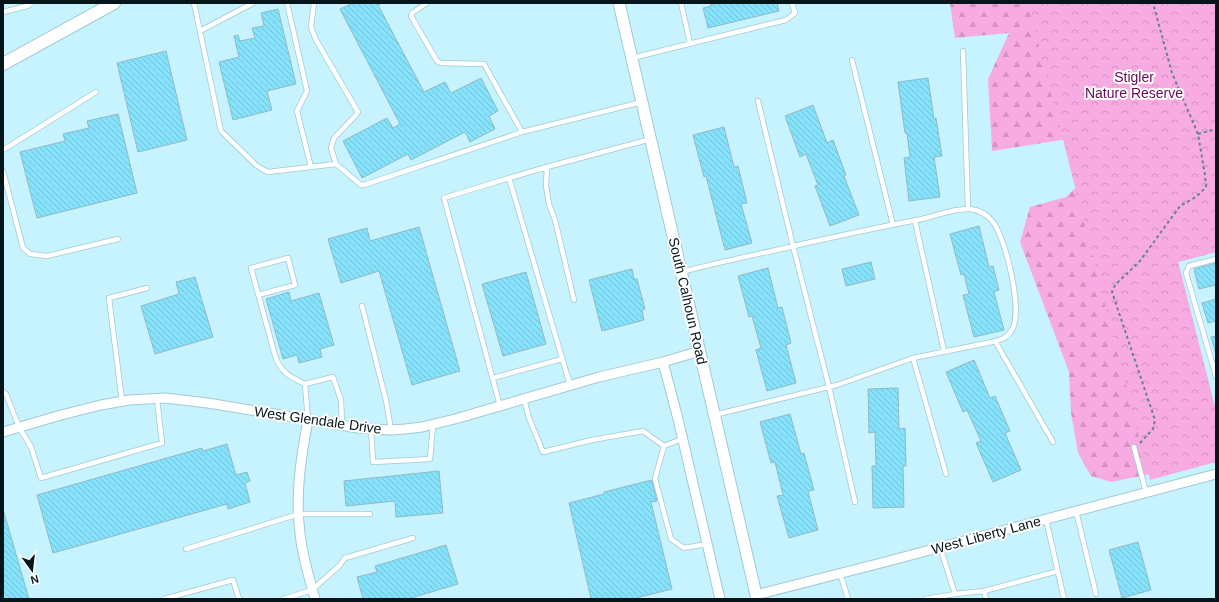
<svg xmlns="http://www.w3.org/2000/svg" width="1219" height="602" viewBox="0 0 1219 602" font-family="Arial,sans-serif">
<defs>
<pattern id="forest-firs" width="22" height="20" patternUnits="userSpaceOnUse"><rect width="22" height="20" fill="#f8abe3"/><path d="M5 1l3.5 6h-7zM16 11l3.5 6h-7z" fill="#d392c2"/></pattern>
<pattern id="park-crowns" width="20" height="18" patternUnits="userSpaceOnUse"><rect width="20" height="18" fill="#f8abe3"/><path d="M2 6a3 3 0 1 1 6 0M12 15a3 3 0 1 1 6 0" fill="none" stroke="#d392c2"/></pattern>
<pattern id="building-back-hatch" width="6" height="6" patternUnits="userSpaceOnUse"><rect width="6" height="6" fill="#86e2fa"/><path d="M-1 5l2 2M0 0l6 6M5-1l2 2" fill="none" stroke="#72c1d6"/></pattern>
</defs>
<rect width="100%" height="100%" fill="#c7f3ff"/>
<path fill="url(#forest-firs)" d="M950 3H1216V252L1178 262 1216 411V461L1111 482 1091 476 1078 453 1071 413 1069 372 1020 242 1030 207 1066 197 1103 162 1093 135 992 151 988 79 1009 33 955 38Z"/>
<path fill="url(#park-crowns)" d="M1028 3H1216V252L1178 262 1216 411V462L1150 480Z"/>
<path fill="url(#building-back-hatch)" stroke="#90bac6" d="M353 3H383L378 5 424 92 445 82 451 93 481 78 498 111 489 116 495 129 470 142 465 132 411 160 408 154 362 178 343 141 387 118 393 128 400 124 340 9Z
M710 3H777L779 11 708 28 703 8 711 6Z
M278 9 296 84 267 91 272 110 233 120 219 62 239 57 234 36 238 35 240 41 255 38 252 28 264 26 261 13Z
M166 51 187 140 138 152 117 63Z
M928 78 934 119 936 118 942 156 934 157 940 197 909 201 904 158 910 157 907 133H905L898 82Z
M813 105 827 143 833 140 846 175 844 176 859 215 830 226 815 186 818 185 806 154 800 157 785 116Z
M118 114 137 193 37 218 20 152 65 141 63 134 89 128 87 121Z
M724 127 734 167 738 166 747 203 741 204 752 243 725 250 706 176 704 177 693 135Z
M979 226 989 267 993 266 999 290 994 292 1004 330 974 337 963 295 969 294 964 274 961 275 950 234Z
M419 227 460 371 412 385 379 271 341 283 328 239 367 228 370 241Z
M871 262 875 279 846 286 842 269Z
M1216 263V285L1199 289 1194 269Z
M768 268 778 308 782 307 791 343 786 345 796 383 767 391 756 350 761 348 752 316 749 317 738 276Z
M632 269 634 279H637L645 309 642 310 644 320 602 331 589 280Z
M526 272 546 344 503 356 482 284Z
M195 277 213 337 155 354 141 306 179 294 176 282Z
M289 292 291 301 319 293 334 345 320 349 322 357 299 363 297 355 283 359 266 299Z
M1216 299V321L1208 323 1202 303Z
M1216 336V354L1211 337Z
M974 360 990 398 995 396 1010 431 1005 433 1021 470 993 482 976 443 981 441 967 410 963 412 946 372Z
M898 388 899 429 905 428 906 466H903L904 507 873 508 872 466H876L875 432 869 433 868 389Z
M790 414 801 454 804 453 814 490 808 491 818 530 789 538 777 496 783 495 775 462 771 463 760 422Z
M227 444 236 475 247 472 250 481 245 483 250 502 228 509 227 504 53 553 37 495 202 448 203 451Z
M439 471 443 513 396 517 395 501 346 506 344 481Z
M652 480 657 501 651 502 672 589 632 599H591L569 503 604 494V492Z
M3 509 29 599H3Z
M1138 542 1151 590 1122 598 1109 550Z
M446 545 458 584 408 599H363L357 577 377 572 375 566Z"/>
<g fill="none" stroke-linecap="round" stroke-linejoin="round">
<g stroke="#a0cad6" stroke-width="6">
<path id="service" d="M194 3 221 131 256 165 262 169 268 172 336 164
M287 3 307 91 297 111 311 167
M314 3 311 27 316 40 358 112 356 115 334 138 331 148 336 164 361 185H364L522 132 642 102
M427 3 412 13 411 16 437 61 441 63 484 64 522 132
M681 3 690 43
M3 12 27 6 32 3
M200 31 253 3
M963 51 968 209
M632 58 786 20 795 13 792 3
M852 60 893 225
M758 101 793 246 829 387 855 502
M3 150 96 92
M547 167 546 186 549 204 555 220 574 300
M3 171 23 248 30 254 47 256 118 239
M509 178 554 165 651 139
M915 221 944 351
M682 272C723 261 765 253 807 243 843 235 880 227 917 220 934 217 952 208 970 209 979 210 987 214 993 222 1006 239 1023 310 1012 330 1007 338 1001 340 992 342L913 358 837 385 714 415
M258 295 295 285 288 258 251 268 276 359C283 374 291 377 305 384
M362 306 386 400 391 430
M995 341 1053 442
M913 358 946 474
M1216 365 1213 366 1216 377
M1213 366 1186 273 1189 266 1216 259
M493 378 562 359
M3 392 6 394 19 427 31 447 41 478 162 443 157 399
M524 399 529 418 543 452 592 440 643 431 664 446
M122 401 109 298 147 288
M500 406 444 198 509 178 570 385
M308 420 305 384 333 377 341 400 342 425
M371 429 373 462 430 459 433 425
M682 439 664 446 655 479 671 539 684 548 707 544
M1134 447 1146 492
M1076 511 1096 594
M1046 519 1064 599
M940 547 955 594 984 591
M186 549 299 514H370
M840 573 848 599
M164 599 233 580 239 599
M283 599 312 590 339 566 345 558 413 538
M925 599 955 594
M986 599 984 591 1058 571"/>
</g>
<g stroke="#a0cad6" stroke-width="11">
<path id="minor" d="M663 362 678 419 720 599
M308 420C301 457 295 495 300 533 302 555 309 577 315 599
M3 432 61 415 101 405 129 400 165 398 208 403 358 428 391 430 405 429 422 427 455 419 599 377 663 362 700 351
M756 595 881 563 1216 474"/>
</g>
<g stroke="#a0cad6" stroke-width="13">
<path id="tertiary" d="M619 3 757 599"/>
</g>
<g stroke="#a0cad6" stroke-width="14">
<path id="secondary" d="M3 64 114 3"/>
</g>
<path stroke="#64828a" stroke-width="2" stroke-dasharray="3 3" stroke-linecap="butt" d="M1198 134 1216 129
M1140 443 1153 429 1155 420 1112 292 1115 285 1140 261 1180 206 1196 197 1206 187 1205 175 1198 134 1172 73 1153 3"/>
<use href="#service" stroke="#fff" stroke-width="4.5"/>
<use href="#minor" stroke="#fff" stroke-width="9"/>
<use href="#tertiary" stroke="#fff" stroke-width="11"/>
<use href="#secondary" stroke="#fff" stroke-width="12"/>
</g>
<g text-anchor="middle" stroke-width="4" stroke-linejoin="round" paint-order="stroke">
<g font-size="14" fill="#670957" stroke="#fff">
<text x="1134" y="82">Stigler<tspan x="1134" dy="16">Nature Reserve</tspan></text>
</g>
<g font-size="14" fill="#051519" stroke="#fff">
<text transform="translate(688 301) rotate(77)" y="5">South Calhoun Road</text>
<text transform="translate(318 420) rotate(8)" y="5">West Glendale Drive</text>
<text transform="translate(986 535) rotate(-15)" y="5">West Liberty Lane</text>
</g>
</g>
<rect width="1219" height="602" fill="none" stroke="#051519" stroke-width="8"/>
<g transform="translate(32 570) rotate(165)" stroke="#ffffff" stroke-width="3" paint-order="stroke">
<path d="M0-3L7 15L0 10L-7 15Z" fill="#051519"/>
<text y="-6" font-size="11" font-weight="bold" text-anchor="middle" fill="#051519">N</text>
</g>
</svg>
